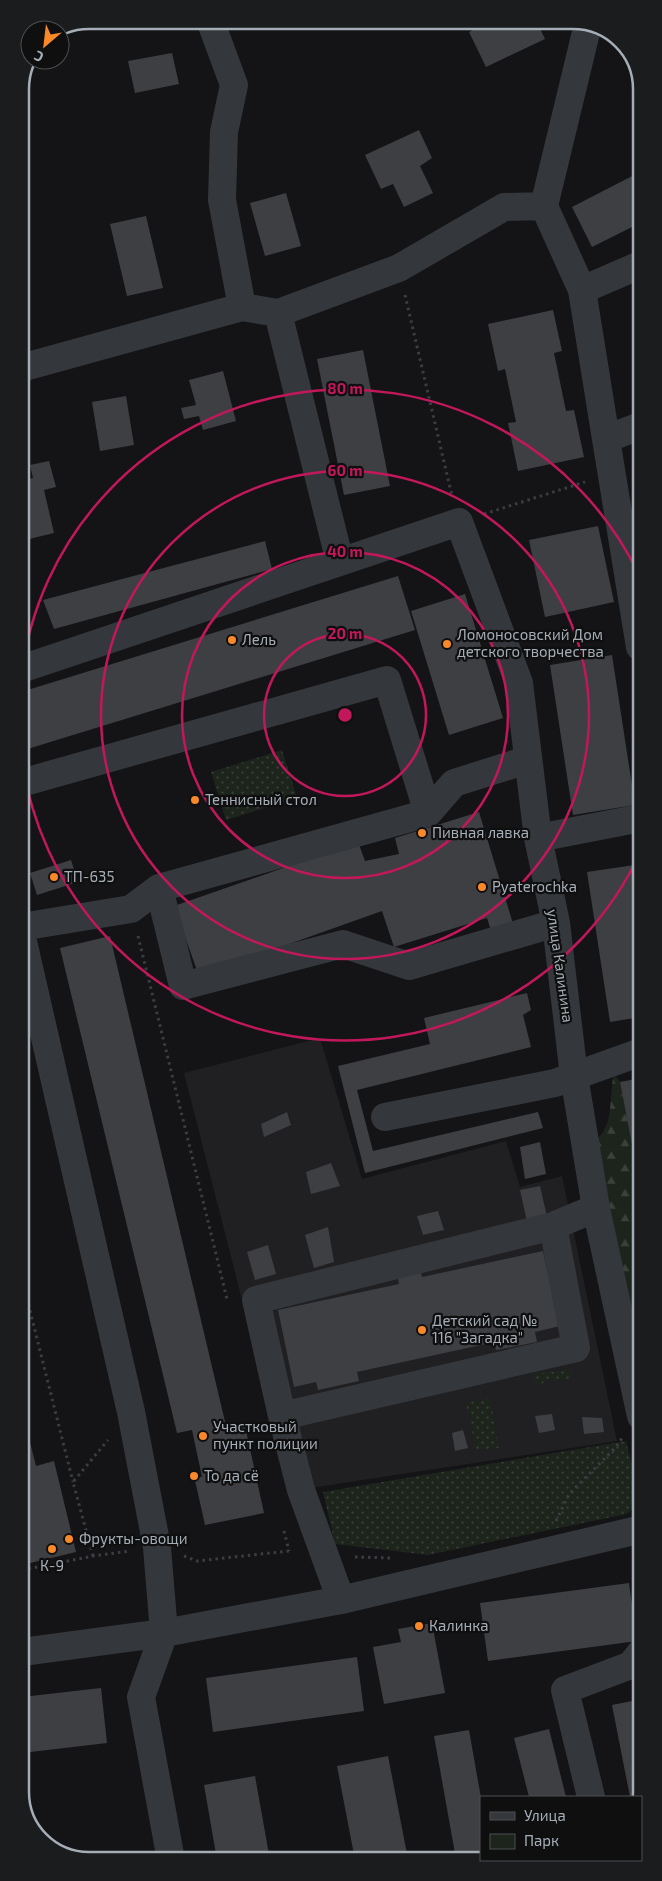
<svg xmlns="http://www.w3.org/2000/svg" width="662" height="1881" viewBox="0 0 662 1881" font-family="'Exo 2',sans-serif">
<defs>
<pattern id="green-dots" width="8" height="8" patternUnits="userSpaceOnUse" patternTransform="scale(1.25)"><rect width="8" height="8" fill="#1c241c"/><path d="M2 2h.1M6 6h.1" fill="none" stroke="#3a413b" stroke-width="1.8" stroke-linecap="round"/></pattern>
<pattern id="forest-firs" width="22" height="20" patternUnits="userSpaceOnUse" patternTransform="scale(1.25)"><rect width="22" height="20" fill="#1c241c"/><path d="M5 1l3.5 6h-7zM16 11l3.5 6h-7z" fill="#3a413b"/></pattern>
</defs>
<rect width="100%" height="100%" fill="#141416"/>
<path fill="#202023" d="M320 1038 362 1179 506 1141 520 1187 562 1176 617 1441 291 1491 184 1073Z"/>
<path fill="url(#green-dots)" d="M282 750 297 798 226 820 211 772Z
M572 1370 571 1379 549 1380 535 1387 532 1374Z
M490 1398 499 1448 476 1450 466 1403Z
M626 1441 641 1500 627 1514 428 1555 335 1544 323 1492Z"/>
<path fill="url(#forest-firs)" d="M614 1074 620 1082 633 1149 641 1148V1360L594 1143C598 1138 604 1132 606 1126 612 1114 610 1090 614 1074Z"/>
<path fill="#3e3f43" d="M124 20H148V21L126 26Z
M494 20H536L545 39 486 67 469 32Z
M172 53 179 84 135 93 128 61Z
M419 130 432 158 420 166 433 193 404 207 393 184 381 189 365 155Z
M640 172V223L592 247 572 207Z
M286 193 301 246 265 256 250 203Z
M146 216 163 288 127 296 110 224Z
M553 310 562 351 554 353 566 411 574 410 584 457 518 471 508 423 516 422 505 369 498 371 488 324Z
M640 321V344H639L633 323Z
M363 350 390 486 344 495 317 359Z
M223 371 236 421 203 430 199 416 184 419 181 408 196 405 189 380Z
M126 396 134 445 100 451 92 402Z
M49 461 56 487 44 490 54 533 21 541V481L33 478 30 465Z
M598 526 614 602 545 617 529 540Z
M265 541 272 569 54 629 43 600Z
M398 576 415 630 21 751V692Z
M465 594 503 718 449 735 411 611Z
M612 655 635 805 573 815 550 665Z
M479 812 514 927 492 934 487 918 394 947 382 911 199 976 174 906 358 842 365 861 399 854 395 838Z
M71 860 78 882 37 895 30 873Z
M641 864V1017L610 1022 587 872Z
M110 936 227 1430 245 1426 264 1513 205 1525 194 1476 202 1477 192 1430 177 1433 60 948Z
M527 993 531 1010 523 1015 531 1047 357 1090 373 1151 538 1112 543 1128 365 1173 338 1066 430 1044 424 1018Z
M641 1078V1148L633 1150 620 1082Z
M287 1112 291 1125 264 1137 261 1124Z
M540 1142 546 1174 525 1179 520 1147Z
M331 1163 340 1186 311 1194 306 1172Z
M540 1186 548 1221 528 1226 520 1190Z
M438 1211 444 1230 423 1235 417 1216Z
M328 1227 334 1262 314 1268 305 1235Z
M268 1245 276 1274 255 1280 247 1252Z
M543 1251 560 1326 535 1332 537 1342 496 1350 495 1342 357 1372 359 1381 318 1390 316 1382 294 1387 278 1310 399 1284 397 1274 420 1269 422 1277Z
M22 1410 36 1466 54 1461 76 1552 22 1565Z
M552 1414 555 1430 539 1433 535 1416Z
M582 1417 602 1418 604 1432 584 1434Z
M463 1430 468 1448 455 1451 452 1433Z
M629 1583 637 1641 488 1661 480 1603Z
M432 1623 445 1693 384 1704 373 1647 401 1642 398 1629Z
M357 1657 364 1711 213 1732 206 1678Z
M101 1688 107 1743 22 1753V1697Z
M642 1699V1792L640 1797H630L612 1705Z
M549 1729 566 1797H529L514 1738Z
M469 1730 481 1798V1859H456L434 1736Z
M388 1756 408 1859 355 1860 337 1766Z
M255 1776 270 1860H217L204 1785Z"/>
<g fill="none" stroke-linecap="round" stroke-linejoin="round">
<path stroke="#3a3e42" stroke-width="3" stroke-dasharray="2.5 4" stroke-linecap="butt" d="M553 20 557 30
M405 295 452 496
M484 514 585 482
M138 936 227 1299
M22 1279 73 1482
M634 1441 642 1472
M556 1521 569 1494 615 1448 623 1437
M284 1531 289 1551
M93 1556 73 1482 108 1440
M184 1556 197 1561 289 1551
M355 1557 391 1558
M22 1570 93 1556 130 1551"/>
<path stroke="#34373b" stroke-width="28" d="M210 20 234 85 224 132 222 200 242 307
M544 206 582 290 606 439 640 426
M582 290 640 265
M278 313 340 562
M21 368 242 307 278 313 399 268 504 207 544 206 588 24
M606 439 640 647
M21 669 459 522 519 683 538 838 556 923 574 1076 596 1208 641 1416
M21 783 387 680 428 813
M538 838 641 818
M159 888 183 986 343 944 409 966 556 923
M21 927 131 909 159 888 428 813 454 783 527 760
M21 933 131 1412 157 1547 164 1633 141 1697 171 1860
M385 1117 555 1083 641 1052
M553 1226 576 1348 282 1416 256 1300 553 1226 596 1208
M282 1416 301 1490 341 1600
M22 1652 164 1633 341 1600 642 1529
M591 1797 565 1690 631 1665 642 1651"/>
</g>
<g fill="none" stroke="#c2185b" stroke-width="2.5">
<circle cx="345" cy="715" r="81"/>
<circle cx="345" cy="715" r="163"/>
<circle cx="345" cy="715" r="244"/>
<path d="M640 853A326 326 0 0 1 21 752M21 678A326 326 0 0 1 639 575"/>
</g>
<g fill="#f98928" stroke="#0f0f10" stroke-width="2">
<circle cx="232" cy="640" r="5"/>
<circle cx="447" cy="644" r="5"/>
<circle cx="195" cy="800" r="5"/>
<circle cx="422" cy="833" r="5"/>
<circle cx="54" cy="877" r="5"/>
<circle cx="482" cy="887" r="5"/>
<circle cx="422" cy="1330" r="5"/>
<circle cx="203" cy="1436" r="5"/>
<circle cx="194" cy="1476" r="5"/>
<circle cx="69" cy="1539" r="5"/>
<circle cx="52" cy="1549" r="5"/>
<circle cx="419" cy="1626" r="5"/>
</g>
<g text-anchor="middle" stroke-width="4.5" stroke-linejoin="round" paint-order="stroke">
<g font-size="15" fill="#a5aeb6" stroke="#0f0f10" text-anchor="start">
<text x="457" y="640">Ломоносовский Дом<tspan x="457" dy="17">детского творчества</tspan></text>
<text x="242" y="645">Лель</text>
<text x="205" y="805">Теннисный стол</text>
<text x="432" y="838">Пивная лавка</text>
<text x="64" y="882">ТП-635</text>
<text x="492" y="892">Pyaterochka</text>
<text x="432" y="1326">Детский сад №<tspan x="432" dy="17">116 "Загадка"</tspan></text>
<text x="213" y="1432">Участковый<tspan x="213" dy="17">пункт полиции</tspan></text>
<text x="204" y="1481">То да сё</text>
<text x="79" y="1544">Фрукты-овощи</text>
<text x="52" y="1571" text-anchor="middle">К-9</text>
<text x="429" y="1631">Калинка</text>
</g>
<g font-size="15" fill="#a5aeb6" stroke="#0f0f10">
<text transform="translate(560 966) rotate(82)" y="5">улица Калинина</text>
</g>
</g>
<path d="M0 0H662V1881H0ZM89 29H573A60 60 0 0 1 633 89V1792A60 60 0 0 1 573 1852H89A60 60 0 0 1 29 1792V89A60 60 0 0 1 89 29Z" fill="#1b1c1d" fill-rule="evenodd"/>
<path fill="none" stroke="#a5aeb6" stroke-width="2.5" d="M89 29H573A60 60 0 0 1 633 89V1792A60 60 0 0 1 573 1852H89A60 60 0 0 1 29 1792V89A60 60 0 0 1 89 29Z"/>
<circle cx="345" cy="715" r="8" fill="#c2185b" stroke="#0f0f10" stroke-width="2.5"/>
<g font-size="15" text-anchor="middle" font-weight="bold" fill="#c2185b" stroke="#0f0f10" stroke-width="4.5" stroke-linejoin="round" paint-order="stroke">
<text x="345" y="394">80 m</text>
<text x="345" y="476">60 m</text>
<text x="345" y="557">40 m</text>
<text x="345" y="639">20 m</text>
</g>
<rect x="480" y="1796" width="162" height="65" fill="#0f0f10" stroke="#4b4f52"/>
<rect x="490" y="1812" width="25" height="8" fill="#34373b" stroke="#4b4f52"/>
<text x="524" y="1821" font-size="15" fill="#a5aeb6">Улица</text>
<rect x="490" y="1834" width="25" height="15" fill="#1c241c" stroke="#4b4f52"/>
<text x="524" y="1846" font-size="15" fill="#a5aeb6">Парк</text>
<g transform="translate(45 45) rotate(208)"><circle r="24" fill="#0f0f10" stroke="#4b4f52"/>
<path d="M0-4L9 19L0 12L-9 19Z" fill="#f98928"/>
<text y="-8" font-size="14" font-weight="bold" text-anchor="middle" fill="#a5aeb6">С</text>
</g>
</svg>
